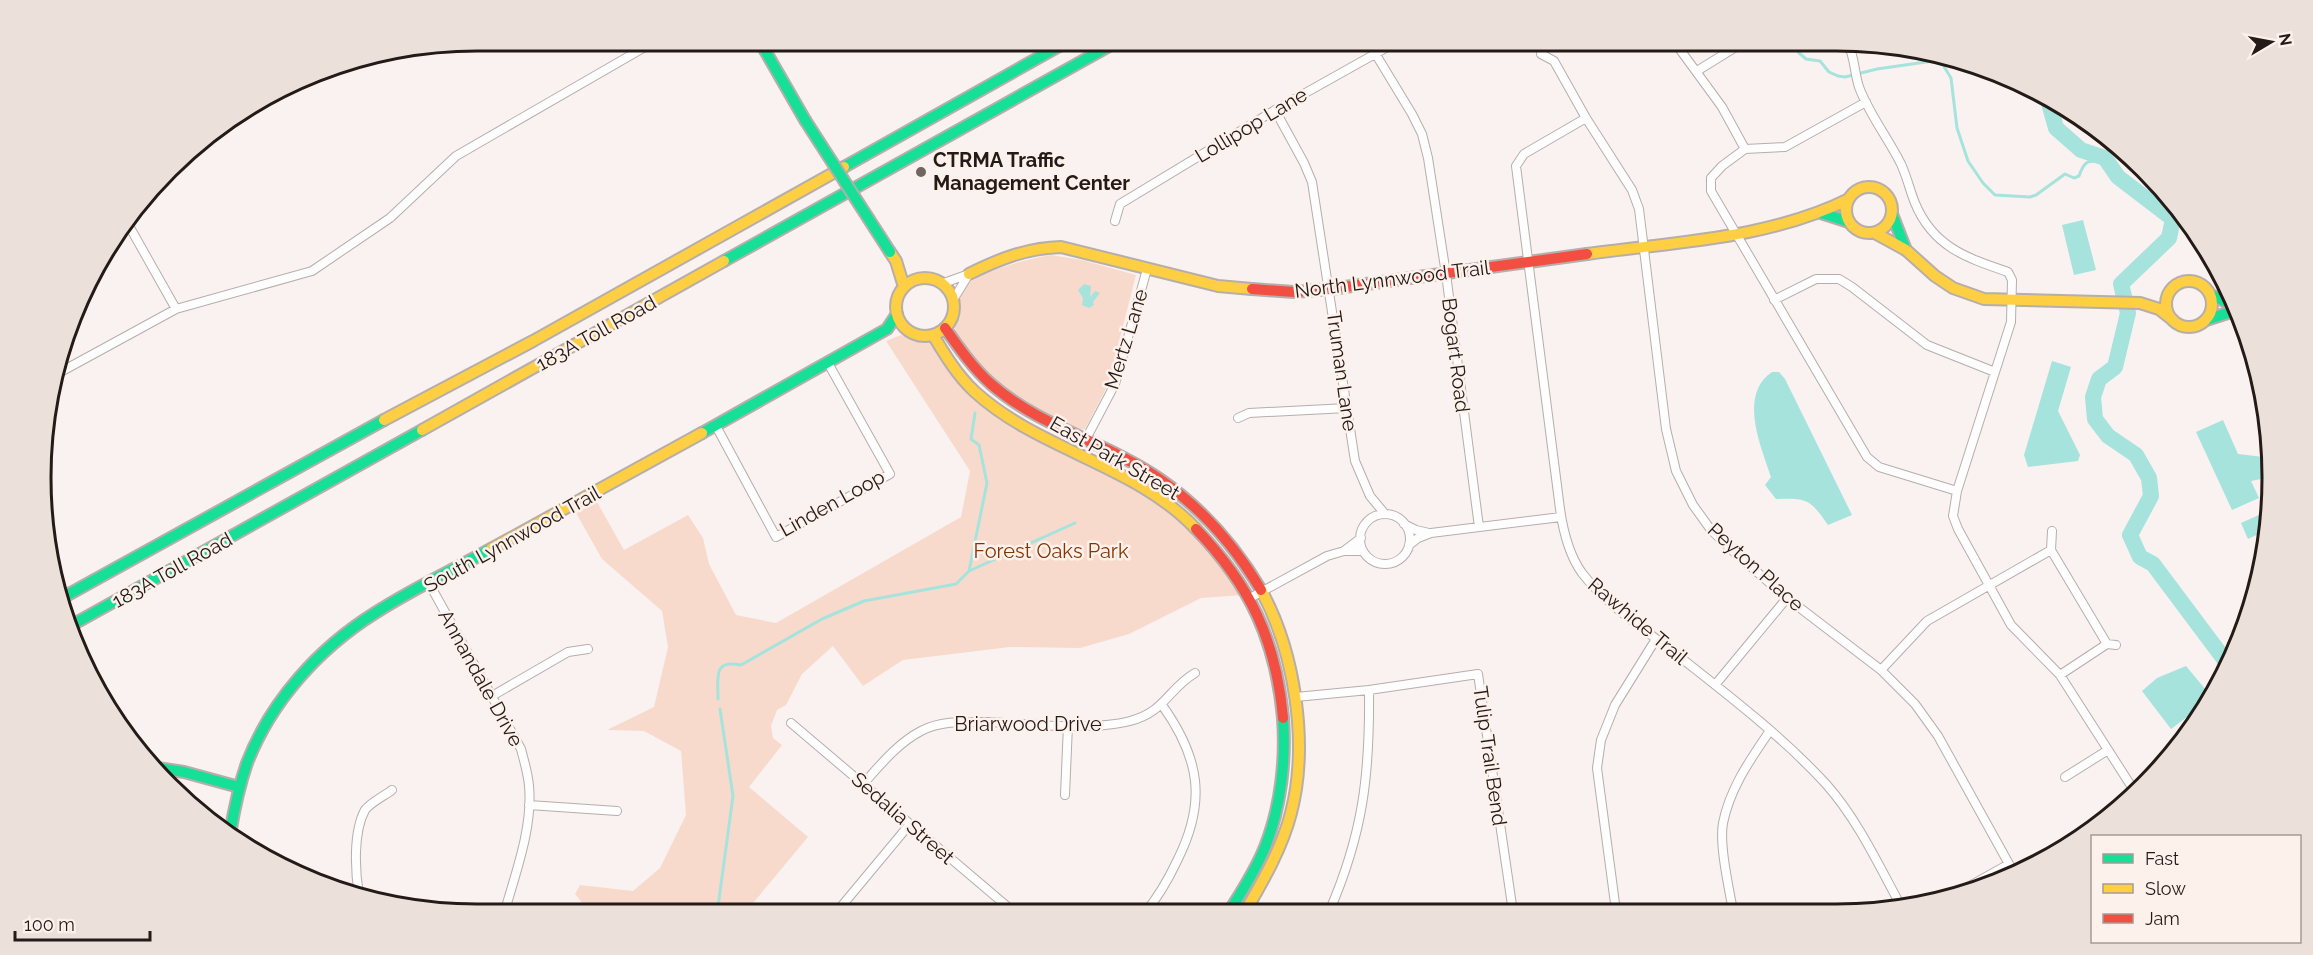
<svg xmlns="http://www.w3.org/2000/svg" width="2313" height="955" viewBox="0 0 2313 955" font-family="Raleway,sans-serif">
<rect width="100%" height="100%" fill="#f9f2f0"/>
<path fill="#f8dacd" d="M1051 255 1082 260 1136 275 1108 385 1085 429 1078 430C1055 418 1030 408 1009 394 995 384 954 345 955 328 955 322 959 317 959 311 959 303 958 295 962 289 975 272 1031 258 1051 255Z
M901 335 932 343 966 387 1145 491 1166 506 1210 547 1244 595 1201 598 1129 634 1080 648 1010 647 903 660 863 686 833 646 802 674 786 705 777 710 771 726 773 738 782 745 749 787 808 837 744 914H591L575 894 580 885 633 891 660 868 686 815 681 751 644 731 607 730 654 707 668 647 662 611 602 559 576 513 597 502 624 550 688 515 703 538 709 564 736 615 776 623 961 517 970 471 886 341Z"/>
<path fill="#a5e3dc" d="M2083 220 2096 270 2074 275 2062 225Z
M1084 284 1091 286 1090 297 1095 291 1100 293 1093 302 1094 305 1089 308 1082 305 1083 298 1078 290Z
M2052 361 2071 367 2058 411 2080 455 2078 461 2028 467 2024 455Z
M1772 372H1779L1785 379 1852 515 1828 525C1810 499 1807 498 1776 499L1765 485 1771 477C1761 446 1738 395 1772 372Z
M2223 420 2238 454 2264 457 2271 460 2270 487 2266 478 2251 481 2259 498 2232 510 2196 432Z
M2270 510 2269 529 2248 539 2241 523Z
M2186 666 2211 696 2197 723 2187 717 2171 729 2142 691 2157 678Z"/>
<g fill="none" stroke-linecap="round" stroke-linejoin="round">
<path stroke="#a5e3dc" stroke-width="3" d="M1790 40 1799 53 1806 59 1820 61 1829 72 1838 76 1845 77 1877 69 1933 61 1943 65 1951 78 1957 128 1968 161 1983 183 1995 195 2030 197 2036 195 2065 174 2074 178 2079 176C2086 156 2090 163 2107 161
M969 571 987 483 979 445 971 439 975 413
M718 699C718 677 713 659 741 665L822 619 864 601 956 584 969 571 1075 523
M717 914 733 796 720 709"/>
<path stroke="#a5e3dc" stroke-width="16" d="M2047 96 2056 128 2081 150 2105 158 2118 177 2173 219 2169 238 2121 284 2128 313 2115 367 2099 379 2093 397 2095 419 2108 436 2136 455 2149 478 2151 496 2130 535 2140 557 2153 564 2227 663"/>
<g stroke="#b6aeab" stroke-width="10">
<path id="street" d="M1673 40 1722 107 1745 149
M1847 42C1855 56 1854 72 1859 87 1869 114 1888 138 1901 164 1907 177 1910 191 1915 203 1933 247 1967 258 2008 272L2012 280 2011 322 1957 491 1953 516 1958 529 2011 625 2060 675 2135 792
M1375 53 1412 114 1422 134 1428 158 1446 274 1479 527
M1541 54 1554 61 1586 118 1632 190 1639 209 1666 429 1676 471 1693 505 1711 530 1735 553 1787 598 1881 670 1915 704 1938 736 2009 864 1964 889
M1697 71 1747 40
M1866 102 1785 147 1745 149 1722 166 1711 178V191L1867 457 1879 467 1957 491
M1275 110 1304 163 1312 182 1355 461 1370 496 1385 514
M1586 118 1524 154 1516 166 1560 509C1563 530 1569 555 1582 573 1605 603 1641 627 1671 650 1724 692 1780 734 1826 784 1858 820 1879 866 1902 908
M1115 221 1120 204 1275 110 1400 40
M128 224 176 309
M941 284 969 274
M953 300 969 274
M1774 300 1816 279H1839L1852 287 1927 345 1995 372
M55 375 176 309 312 271 390 218 456 156 657 40
M1238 418 1249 413 1347 408
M716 426 776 537 890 474 828 363
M1086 439 1115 384 1147 269
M1360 539a25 25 0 1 1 50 0a25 25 0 1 1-50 0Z
M1404 524 1416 530 1429 533
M1409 545 1418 538 1431 533 1561 517
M2051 550 2052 531
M1344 551 1361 538
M430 585 521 749C524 761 528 773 529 786 533 828 515 874 504 914
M1250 598 1327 556 1344 551H1363
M2107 644 2116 645
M1881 670 1927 621 2051 550 2107 644 2060 675
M1715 685 1787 598
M492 696 568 652 588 649
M1296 697 1369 690 1478 674 1513 912
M791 723 1015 913
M2065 777 2108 750
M864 783C881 764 898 743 921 731 942 720 966 722 989 722 1028 724 1093 731 1130 721 1165 712 1168 689 1195 673
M1065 795 1068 725
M529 805 617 811
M359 895C355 871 353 832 365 810 370 803 384 796 392 790
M1616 911 1597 768 1601 740 1615 705 1656 639
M1733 911C1729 888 1719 845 1723 823 1730 788 1750 760 1769 732
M1329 912C1363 834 1370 775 1369 690
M1145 913C1158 897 1168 880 1177 861 1207 802 1200 758 1162 705
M835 914 909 825"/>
</g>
<g stroke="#b6aeab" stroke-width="14">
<path id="fast" d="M759 40 805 120
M844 167 1070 40
M1821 213 1849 222
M1892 214 1906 250
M724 261 1120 40
M2211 295 2235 306
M2206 320 2237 310
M702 433 887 329 897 314
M62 598 384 420
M72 625 422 430
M151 767 184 772 239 787
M230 834C234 810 239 786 247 763 271 701 319 648 375 613 412 589 453 570 491 549
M1229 912C1242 891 1256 870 1265 847 1281 807 1286 760 1283 718"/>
</g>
<g stroke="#b6aeab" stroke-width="14">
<path id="slow" d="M1846 210a23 23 0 1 1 46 0a23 23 0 1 1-46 0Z
M1875 233 1906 250 1935 276 1953 288 1984 299 2140 303 2159 309 2173 320
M890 252 896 261 904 287
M1587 254C1674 242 1769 239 1849 199
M969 274C999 259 1027 248 1061 247L1218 286 1252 289
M896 307a29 29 0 1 1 58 0a29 29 0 1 1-58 0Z
M2166 304a23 23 0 1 1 46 0a23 23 0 1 1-46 0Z
M933 335C945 355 957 375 974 391 1039 451 1135 464 1196 529
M384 420 533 341 844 167
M422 430 724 261
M491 549 702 433
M1245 912C1263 881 1282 848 1291 813 1309 744 1295 652 1261 590"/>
</g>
<g stroke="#b6aeab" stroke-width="14">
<path id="jam" d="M1252 289 1294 292 1330 289 1587 254
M945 328C959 348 973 368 991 384 1040 427 1108 443 1161 480 1204 510 1235 546 1261 590
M1196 529C1250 585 1276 640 1283 718"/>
</g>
<use href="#street" stroke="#fefdfd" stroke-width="8"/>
<use href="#fast" stroke="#16e098" stroke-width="10"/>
<use href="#slow" stroke="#ffcf43" stroke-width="10"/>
<use href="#jam" stroke="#f24e42" stroke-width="10"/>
<g stroke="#b6aeab" stroke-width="14" stroke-linecap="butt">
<path id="fast-bridge" d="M805 120 890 252"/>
</g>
<use href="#fast-bridge" stroke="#16e098" stroke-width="10"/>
</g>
<circle fill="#6f6662" stroke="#fdf1ec" stroke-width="2" cx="921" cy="172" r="6"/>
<g text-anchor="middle" stroke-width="5" stroke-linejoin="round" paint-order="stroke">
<g font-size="20" fill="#241a16" stroke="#fdf1ec">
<text transform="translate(1251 125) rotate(-31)" y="7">Lollipop Lane</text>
<text transform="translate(1392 279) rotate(-7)" y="7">North Lynnwood Trail</text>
<text transform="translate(596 333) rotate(-29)" y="7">183A Toll Road</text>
<text transform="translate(1126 339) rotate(-73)" y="7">Mertz Lane</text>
<text transform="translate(1456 355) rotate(83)" y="7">Bogart Road</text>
<text transform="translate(1342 371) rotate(82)" y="7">Truman Lane</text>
<text transform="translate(1115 458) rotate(30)" y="7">East Park Street</text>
<text transform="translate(832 503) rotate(-29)" y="7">Linden Loop</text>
<text transform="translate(512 539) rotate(-29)" y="7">South Lynnwood Trail</text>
<text transform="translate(1756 567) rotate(42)" y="7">Peyton Place</text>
<text transform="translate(172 570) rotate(-29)" y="7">183A Toll Road</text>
<text transform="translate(1638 621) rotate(40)" y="7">Rawhide Trail</text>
<text transform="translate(481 678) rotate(61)" y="7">Annandale Drive</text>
<text x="1028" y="731">Briarwood Drive</text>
<text transform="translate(1490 756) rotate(82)" y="7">Tulip Trail Bend</text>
<text transform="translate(903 818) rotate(41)" y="7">Sedalia Street</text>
</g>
<g font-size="20" font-weight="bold" fill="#241a16" stroke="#fdf1ec" text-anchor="start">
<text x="933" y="167">CTRMA Traffic<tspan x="933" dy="23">Management Center</tspan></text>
</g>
<g font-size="20" fill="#823504" stroke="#fdf1ec">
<text x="1051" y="558">Forest Oaks Park</text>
</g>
</g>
<path d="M0 0H2313V955H0ZM477 51H1836A426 426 0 0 1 2262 477V478A426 426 0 0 1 1836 904H477A426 426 0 0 1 51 478V477A426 426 0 0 1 477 51Z" fill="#ece0db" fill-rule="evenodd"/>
<path fill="none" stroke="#241a16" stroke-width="3" d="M477 51H1836A426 426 0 0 1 2262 477V478A426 426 0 0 1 1836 904H477A426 426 0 0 1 51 478V477A426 426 0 0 1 477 51Z"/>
<rect x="2091" y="835" width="210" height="108" fill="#fdf1ec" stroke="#a69b96" stroke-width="1.5"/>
<rect x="2103" y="854" width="30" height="9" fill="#16e098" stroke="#a69b96" stroke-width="1.5"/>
<text x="2145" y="865" font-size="18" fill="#241a16">Fast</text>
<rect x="2103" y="884" width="30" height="9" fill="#ffcf43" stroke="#a69b96" stroke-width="1.5"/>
<text x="2145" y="895" font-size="18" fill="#241a16">Slow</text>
<rect x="2103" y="914" width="30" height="9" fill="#f24e42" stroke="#a69b96" stroke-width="1.5"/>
<text x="2145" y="925" font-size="18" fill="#241a16">Jam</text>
<g transform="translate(2271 42) rotate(80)" stroke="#fdf1ec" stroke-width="4.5" paint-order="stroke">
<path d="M0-4.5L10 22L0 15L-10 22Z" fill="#241a16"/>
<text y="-9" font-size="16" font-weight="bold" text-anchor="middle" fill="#241a16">N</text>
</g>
<path d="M15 931v9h135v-9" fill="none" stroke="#241a16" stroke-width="3"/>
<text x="24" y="931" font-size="18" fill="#241a16" stroke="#fdf1ec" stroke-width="4.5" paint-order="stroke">100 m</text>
</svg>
